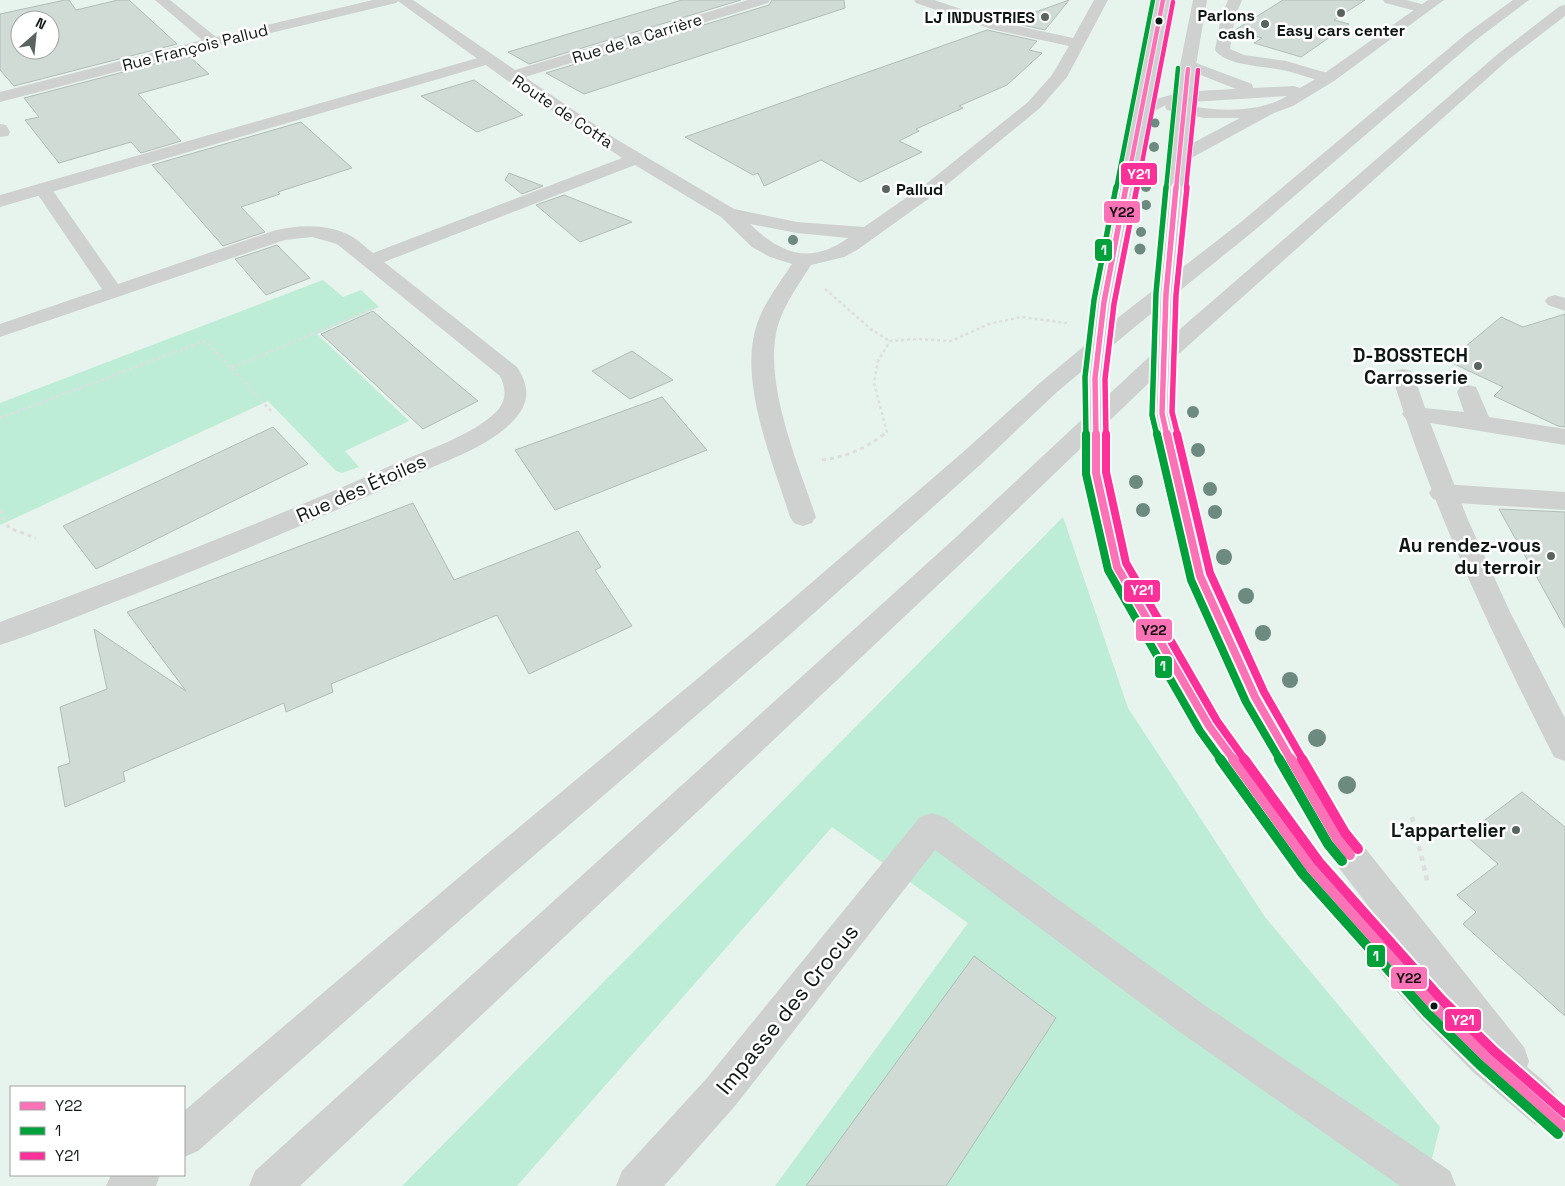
<svg xmlns="http://www.w3.org/2000/svg" width="1565" height="1186" viewBox="0 0 1565 1186" font-family="'Space Grotesk',sans-serif">
<rect width="100%" height="100%" fill="#e7f3ed"/>
<path fill="#bdecd7" d="M323 280 343 297 361 290 379 307 317 334 409 421 345 451 359 467 342 473 336 471 268 401 0 525V403Z
M1063 517 1128 708 1265 917 1440 1127 1425 1186H775L968 923 832 827 517 1186H402Z"/>
<path fill="#d1dbd6" stroke="#b2bcb7" fill-rule="evenodd" d="M65 0H69L76 10 118 0H129L177 44 14 86 0 70V14ZM20 20H50V50H20Z
M682 0H741L529 64 508 52Z
M772 0H844L845 8 584 94 546 73 769 5Z
M1069 0 1045 30 1008 22Z
M1283 0H1365L1334 20 1349 24 1301 57 1254 43 1262 38 1235 30Z
M987 30 1037 41 1029 50 1042 53 1007 85 959 106 963 108 916 129 919 131 899 141 922 152 860 182 821 160 764 186 758 173 753 175 685 137Z
M188 55 209 74 138 94 181 141 141 153 131 142 59 163 25 120 39 117 24 98Z
M474 80 523 115 477 132 421 96Z
M301 122 352 168 278 192 280 194 241 207 265 232 223 246 152 165Z
M509 173 543 186 522 194 505 180Z
M564 195 632 222 580 242 536 205Z
M277 245 310 278 266 295 235 259Z
M373 311 435 365 478 401 423 429 321 334Z
M1565 314V427L1558 426 1494 396 1503 387 1448 361 1501 317 1523 327Z
M632 351 673 380 630 399 592 371Z
M662 397 707 450 555 510 515 450Z
M273 427 308 464 96 569 63 526Z
M413 503 454 580 578 531 601 567 595 570 632 626 529 674 497 615 331 684 333 692 286 712 284 703 123 772 125 781 65 807 58 767 70 763 60 707 107 689 94 629 186 691 127 612Z
M1499 509 1565 512V628Z
M1522 792 1565 827V1016L1463 924 1476 912 1457 895 1498 864 1465 835Z
M974 956 1056 1018 946 1186H806Z"/>
<g fill="none" stroke-linecap="round" stroke-linejoin="round">
<path stroke="#dcdfde" stroke-width="2.5" stroke-dasharray="3 3" stroke-linecap="butt" d="M825 289 872 330 890 341
M271 411 231 368 374 308
M0 418 205 341 231 368
M882 436 887 432 874 383 878 361 890 341 919 339 951 341 989 324 1021 317 1067 323"/>
<path stroke="#dcdfde" stroke-width="3" stroke-dasharray="4 4" stroke-linecap="butt" d="M822 460C846 457 865 449 884 434
M0 510 9 528 36 538"/>
<path stroke="#dcdfde" stroke-width="4.5" stroke-dasharray="5 5" stroke-linecap="butt" d="M1412 817 1428 884"/>
<path fill="#ced1d0" fill-rule="evenodd" d="M1228 0H1242L1235 17 1230 49 1244 55 1286 61 1334 75 1336 78 1334 81 1328 83C1313 79 1297 73 1282 70 1264 66 1226 66 1215 50L1221 17Z
M1383 0H1406L1429 6 1431 9 1424 13 1385 3Z
M488 55 493 57 496 60 493 63 0 207V195Z
M1555 295 1565 298V311L1548 305 1545 301 1548 297Z
M1468 385 1476 387 1489 417 1565 429V445L1406 419 1402 414 1406 409 1414 407 1464 412 1457 392 1460 387Z
M1442 484 1565 492V510L1442 502 1433 499 1429 493 1433 487Z"/>
<path fill="#ced1d0" fill-rule="evenodd" d="M155 0H170L216 37 373 0H413L515 70 748 0H770L768 3 525 77 616 139 734 209 797 222 864 227 926 184 1028 102 1052 75 1069 46 991 29 916 3 914 0H934L1000 22 1073 38 1094 0H1108L1067 77 1040 108 938 192 857 250 844 257 811 265C799 284 785 303 778 325 762 380 798 464 816 517L812 523 803 526 794 523 790 517C773 462 739 384 756 327 763 304 779 284 792 264L770 257 752 247 721 217 635 165 384 262 517 367C530 387 530 403 513 421 488 448 440 463 407 478 317 520 226 558 135 594 90 611 46 630 0 645V622C131 573 262 524 390 466 423 451 471 437 497 411 507 400 506 388 500 376L337 244 312 237 285 240 0 337V324L102 289 34 189 37 185 43 184 49 185 118 284 273 231C298 225 327 223 351 236 359 240 366 248 373 253L622 158 505 79 398 1 396 3 216 46 0 102V92L202 40ZM750 224 797 233 848 238C810 265 781 254 750 224Z
M1428 0H1444L1334 81 1293 106 1274 113 1184 162 1178 163 1172 162 1169 158 1172 154 1240 118H1204L1167 110 1165 107 1166 105 1148 114H1136L1134 111 1136 108C1171 90 1198 91 1236 89L1183 68 1180 65 1183 62 1188 60 1252 84 1253 88 1294 86 1300 88 1322 75ZM1287 96C1256 115 1210 111 1176 103Z
M0 124 6 125 10 132 8 136 0 137Z
M1403 369 1411 371 1414 376 1431 425 1468 520 1510 612 1565 718V761L1554 757C1491 633 1433 509 1392 376L1395 371Z
M932 813 944 817 1203 1004 1450 1171 1456 1186H1400L1177 1030 935 850 735 1106 664 1186H616L622 1171 707 1078 920 817Z"/>
<path fill="#ced1d0" fill-rule="evenodd" d="M1156 0H1170L1114 302 1106 378 1108 473 1130 566 1220 717 1323 857 1370 908 1325 850 1240 697 1186 576 1150 413 1156 294 1169 158 1180 65 1193 0H1207L1196 65 1187 158 1176 294 1174 413 1214 576 1267 691 1349 828 1524 1047 1529 1061 1527 1067C1546 1083 1565 1095 1562 1124L1548 1130 1534 1124 1473 1072 1421 1019 1299 879 1198 735 1104 567 1084 473V378L1094 302Z"/>
<path fill="#ced1d0" fill-rule="evenodd" d="M1513 0H1529L1476 40 1255 230 1136 326 1057 392 980 465 794 631 494 890 198 1151 184 1157V1111L470 868 774 615 962 453 1041 382 1120 316 1241 222 1466 34Z
M1565 5V16L1509 59 1181 352 972 553 300 1186H249L255 1171 954 539 1165 342 1499 53 1560 6Z
M111 1175H160L156 1186H106Z"/>
<g stroke="#fff" stroke-width="6">
<path id="bus-1-far3" d="M1126 189 1163 0
M1176 189 1188 69"/>
</g>
<g stroke="#fff" stroke-width="9">
<path id="bus-1-far2" d="M1096 436 1095 378 1104 302 1126 187
M1167 436 1162 413 1166 294 1176 187"/>
</g>
<g stroke="#fff" stroke-width="11">
<path id="bus-1-far1" d="M1096 434V473L1117 567 1209 726 1234 760
M1167 434 1200 576 1255 697 1291 760"/>
</g>
<g stroke="#fff" stroke-width="14">
<path id="bus-1" d="M1233 759 1311 868 1434 1006 1487 1058 1565 1127
M1291 759 1337 839 1350 855"/>
</g>
<g stroke="#fff" stroke-width="6">
<path id="bus-2-far3" d="M1116 189 1153 0
M1166 189 1178 68"/>
</g>
<g stroke="#fff" stroke-width="9">
<path id="bus-2-far2" d="M1086 436 1085 377 1094 300 1116 187
M1157 436 1152 415 1156 293 1166 187"/>
</g>
<g stroke="#fff" stroke-width="11">
<path id="bus-2-far1" d="M1086 434V474L1108 570 1200 731 1221 760
M1157 434 1191 580 1246 702 1280 760"/>
</g>
<g stroke="#fff" stroke-width="14">
<path id="bus-2" d="M1220 759 1303 874 1427 1013 1480 1065 1558 1134
M1279 759 1328 844 1342 861"/>
</g>
<g stroke="#fff" stroke-width="6">
<path id="bus-3-far3" d="M1137 189 1173 2
M1186 189 1198 70"/>
</g>
<g stroke="#fff" stroke-width="9">
<path id="bus-3-far2" d="M1106 436 1105 379 1114 304 1137 187
M1178 436 1172 412 1176 295 1187 187"/>
</g>
<g stroke="#fff" stroke-width="11">
<path id="bus-3-far1" d="M1106 434V472L1126 563 1217 721 1245 760
M1177 434 1210 573 1264 692 1303 760"/>
</g>
<g stroke="#fff" stroke-width="14">
<path id="bus-3" d="M1244 759 1319 862 1441 999 1494 1051 1565 1113
M1302 759 1345 833 1358 849"/>
</g>
<use href="#bus-1-far3" stroke="#fc72b6" stroke-width="4.5"/>
<use href="#bus-1-far2" stroke="#fc72b6" stroke-width="5.5"/>
<use href="#bus-1-far1" stroke="#fc72b6" stroke-width="8"/>
<use href="#bus-1" stroke="#fc72b6" stroke-width="10"/>
<use href="#bus-2-far3" stroke="#00a13a" stroke-width="4.5"/>
<use href="#bus-2-far2" stroke="#00a13a" stroke-width="5.5"/>
<use href="#bus-2-far1" stroke="#00a13a" stroke-width="8"/>
<use href="#bus-2" stroke="#00a13a" stroke-width="10"/>
<use href="#bus-3-far3" stroke="#fb3199" stroke-width="4.5"/>
<use href="#bus-3-far2" stroke="#fb3199" stroke-width="5.5"/>
<use href="#bus-3-far1" stroke="#fb3199" stroke-width="8"/>
<use href="#bus-3" stroke="#fb3199" stroke-width="10"/>
</g>
<g fill="#6d8a80">
<circle cx="1155" cy="123" r="4.5"/>
<circle cx="1154" cy="147" r="5"/>
<circle cx="1153" cy="168" r="5"/>
<circle cx="1146" cy="187" r="5"/>
<circle cx="1146" cy="205" r="5"/>
<circle cx="1141" cy="232" r="5"/>
<circle cx="793" cy="240" r="5"/>
<circle cx="1140" cy="249" r="5.5"/>
<circle cx="1193" cy="412" r="6"/>
<circle cx="1198" cy="450" r="7"/>
<circle cx="1136" cy="482" r="7"/>
<circle cx="1210" cy="489" r="7"/>
<circle cx="1143" cy="510" r="7"/>
<circle cx="1215" cy="512" r="7"/>
<circle cx="1224" cy="557" r="8"/>
<circle cx="1246" cy="596" r="8"/>
<circle cx="1263" cy="633" r="8"/>
<circle cx="1290" cy="680" r="8"/>
<circle cx="1317" cy="738" r="9"/>
<circle cx="1347" cy="785" r="9"/>
</g>
<g fill="#5a645f" stroke="#fff" stroke-width="2">
<circle cx="1341" cy="13" r="5"/>
<circle cx="1045" cy="17" r="5"/>
<circle cx="1265" cy="24" r="5"/>
<circle cx="886" cy="189" r="5"/>
<circle cx="1478" cy="366" r="5"/>
<circle cx="1551" cy="556" r="5"/>
<circle cx="1516" cy="830" r="5"/>
</g>
<g fill="#0e1713" stroke="#fff" stroke-width="2">
<circle cx="1159" cy="21" r="4.5"/>
<circle cx="1434" cy="1006" r="4.5"/>
</g>
<g text-anchor="middle" stroke-width="5" stroke-linejoin="round" paint-order="stroke">
<g font-size="16" font-weight="bold" fill="#0e1713" stroke="#fff" text-anchor="end">
<text x="1255" y="21">Parlons<tspan x="1255" dy="18">cash</tspan></text>
<text x="1035" y="23">LJ INDUSTRIES</text>
<text x="1341" y="36" text-anchor="middle">Easy cars center</text>
<text x="896" y="195" text-anchor="start">Pallud</text>
</g>
<g font-size="16" fill="#0e1713" stroke="#fff">
<text transform="translate(637 38) rotate(-17)" y="6">Rue de la Carrière</text>
<text transform="translate(195 47) rotate(-14)" y="6">Rue François Pallud</text>
<text transform="translate(563 111) rotate(34)" y="6">Route de Cotfa</text>
</g>
<g font-size="19" font-weight="bold" fill="#0e1713" stroke="#fff" text-anchor="end">
<text x="1468" y="362">D-BOSSTECH<tspan x="1468" dy="22">Carrosserie</tspan></text>
<text x="1541" y="552">Au rendez-vous<tspan x="1541" dy="22">du terroir</tspan></text>
<text x="1506" y="837">L'appartelier</text>
</g>
<g font-size="19" fill="#0e1713" stroke="#fff">
<text transform="translate(361 488) rotate(-24)" y="7">Rue des Étoiles</text>
</g>
<g font-size="22" fill="#0e1713" stroke="#fff">
<text transform="translate(787 1009) rotate(-51)" y="8">Impasse des Crocus</text>
</g>
</g>
<g stroke="#fff" stroke-width="2">
<rect x="1120" y="162" width="38" height="24" rx="5" fill="#fb3199"/>
<rect x="1103" y="200" width="38" height="24" rx="5" fill="#fc72b6"/>
<rect x="1094" y="238" width="19" height="24" rx="5" fill="#00a13a"/>
<rect x="1123" y="579" width="38" height="24" rx="5" fill="#fb3199"/>
<rect x="1135" y="618" width="38" height="24" rx="5" fill="#fc72b6"/>
<rect x="1154" y="655" width="19" height="24" rx="5" fill="#00a13a"/>
<rect x="1366" y="944" width="20" height="24" rx="5" fill="#00a13a"/>
<rect x="1390" y="966" width="38" height="24" rx="5" fill="#fc72b6"/>
<rect x="1444" y="1008" width="38" height="24" rx="5" fill="#fb3199"/>
</g>
<g font-size="14" text-anchor="middle" font-weight="bold" fill="#fff">
<text x="1139" y="179">Y21</text>
<text x="1104" y="255">1</text>
<text x="1142" y="595">Y21</text>
<text x="1163" y="671">1</text>
<text x="1376" y="961">1</text>
<text x="1463" y="1025">Y21</text>
</g>
<g font-size="14" text-anchor="middle" font-weight="bold" fill="#111">
<text x="1122" y="217">Y22</text>
<text x="1154" y="635">Y22</text>
<text x="1409" y="983">Y22</text>
</g>
<rect x="10" y="1086" width="175" height="90" fill="#ffffff" stroke="#9fa2a1"/>
<rect x="20" y="1102" width="25" height="8" fill="#fc72b6" stroke="#9fa2a1"/>
<text x="55" y="1111" font-size="15" fill="#0e1713">Y22</text>
<rect x="20" y="1127" width="25" height="8" fill="#00a13a" stroke="#9fa2a1"/>
<text x="55" y="1136" font-size="15" fill="#0e1713">1</text>
<rect x="20" y="1152" width="25" height="8" fill="#fb3199" stroke="#9fa2a1"/>
<text x="55" y="1161" font-size="15" fill="#0e1713">Y21</text>
<g transform="translate(35 35) rotate(27)"><circle r="24" fill="#ffffff" stroke="#9fa2a1"/>
<path d="M0-4L9 19L0 12L-9 19Z" fill="#5a645f"/>
<text y="-8" font-size="14" font-weight="bold" text-anchor="middle" fill="#0e1713">N</text>
</g>
</svg>
